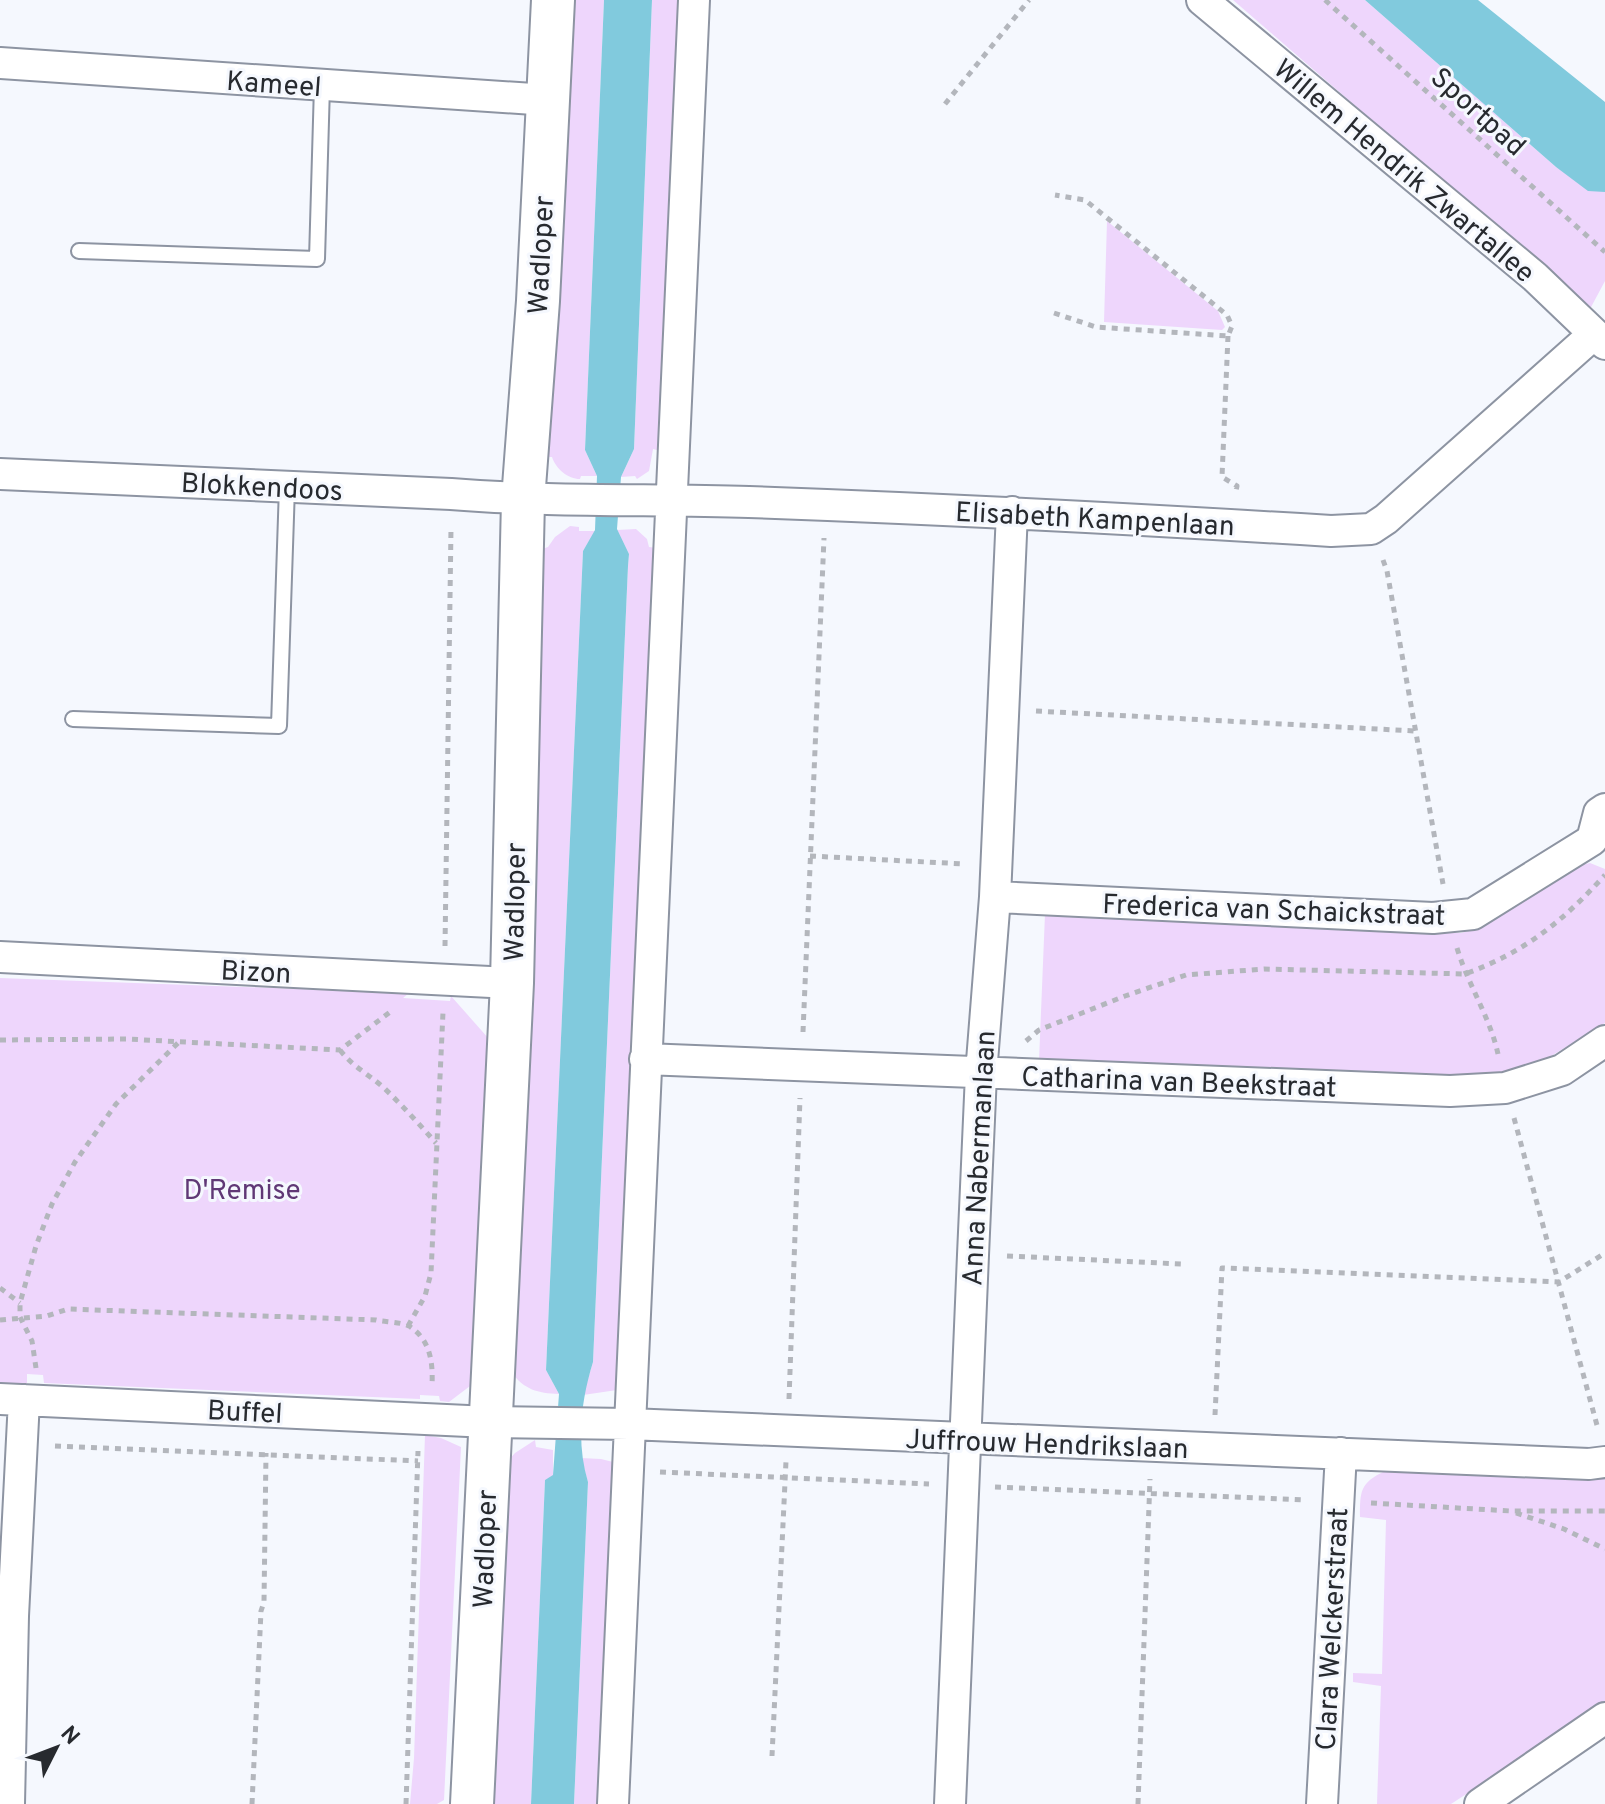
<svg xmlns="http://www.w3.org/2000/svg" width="1605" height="1804" viewBox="0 0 1605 1804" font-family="Overpass,sans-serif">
<rect width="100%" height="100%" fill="#f5f8fe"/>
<path fill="#eed6fc" d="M568 0H604L585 450 597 476H581L580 479C568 479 556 469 552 457H547Z
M652 0H680L661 451 653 449 649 471 637 479 635 476 621 477 634 449Z
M1233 0H1365L1556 167 1605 192V281L1590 309Z
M1107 221 1218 311 1225 327 1222 330 1104 322Z
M570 526 579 527V531H595L583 551 546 1370 559 1394C537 1393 525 1390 511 1372L542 549 548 547 555 537Z
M636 529 647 539 649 547 657 548 617 1390 583 1395 593 1362 628 566 629 554 617 530Z
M1590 863 1605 869V1023L1514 1079 1039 1061 1045 914 1461 933 1472 930 1572 867Z
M0 978 409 993 403 998 450 1001 451 996 489 1039 474 1383 449 1402 440 1401 439 1396 420 1395V1399L44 1383 43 1375 27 1374V1383H0Z
M425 1435 441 1438 461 1447 444 1800 437 1804H410L414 1758Z
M535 1440 536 1447 553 1450V1476L545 1480 531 1804H489L502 1467 515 1453Z
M581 1458 601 1459 617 1463 603 1804H574L588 1482Z
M1385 1471 1582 1479 1605 1477V1704L1451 1804H1377L1381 1686 1353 1682V1673L1382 1674 1386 1520 1360 1517C1360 1491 1360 1483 1385 1471Z"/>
<path fill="#81cadd" d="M604 0H652L634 449 621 477 617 529 629 554 628 566 593 1362C581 1401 576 1442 588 1482L574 1804H531L545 1480 553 1475 559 1394 546 1370 583 551 595 530 597 476 585 450Z
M1365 0H1478L1605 102V192L1588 191 1556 167Z"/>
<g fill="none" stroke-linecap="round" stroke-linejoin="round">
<g stroke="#8d94a2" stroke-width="18">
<path id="lane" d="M79 251 317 259 322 86
M73 719 279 726 287 487"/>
</g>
<g stroke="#8d94a2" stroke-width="34">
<path id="street" d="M1202 0 1535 277 1605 344
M0 63 548 100
M0 474 451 494C550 502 649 499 749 502 943 509 1137 519 1331 531L1371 529 1386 519 1594 334
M995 897 1433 918 1473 914 1592 840 1599 813 1605 809
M0 957 512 983
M645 1059 1450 1091 1505 1088 1562 1070 1605 1041
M0 1399 489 1422 629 1424 1589 1464 1605 1462
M9 1804 13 1616 24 1400
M613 1804C637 1203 671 602 694 0
M950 1804 973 1255 981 1074 995 897 1012 512
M1322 1804 1341 1453
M1480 1804 1605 1718"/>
</g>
<g stroke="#8d94a2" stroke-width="46">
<path id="secondary" d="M472 1804 512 983 523 500 538 301 553 0"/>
</g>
<path stroke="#b3b6bc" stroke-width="5" stroke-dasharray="6 6" stroke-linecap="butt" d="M1325 0 1605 252
M945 104 1029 0
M1054 313 1096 327 1228 336 1232 326 1227 315 1085 200 1055 195
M1228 336 1222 477 1237 486 1236 491
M1383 560 1387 571 1443 884
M1036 711 1415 731
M810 856 965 864
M445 946 451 528
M1457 948C1468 985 1490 1017 1498 1054
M803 1032 824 538
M0 1040 126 1039 340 1050 390 1012
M1026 1041 1039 1030 1125 996 1186 975 1264 969 1465 974C1525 952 1562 922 1605 875
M340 1050C352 1066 368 1074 383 1087 402 1105 419 1124 436 1143
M1514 1118 1598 1429
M1007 1256 1182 1264
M0 1288 20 1303
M0 1320 47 1316 68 1309 376 1320C385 1322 401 1322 409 1326 431 1340 433 1363 432 1386
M408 1326 425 1296 431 1273 443 1012
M36 1368 32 1341 20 1317V1303L36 1246 52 1204 75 1162 116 1104 178 1043
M789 1399 800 1098
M1215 1415 1222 1268 1559 1282 1605 1253
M55 1446 418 1461
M660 1472 929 1484
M995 1487 1305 1500
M1371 1503 1511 1511H1605
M1516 1513 1564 1529 1605 1549
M772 1756 786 1461
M252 1804 261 1611 264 1602 266 1453
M406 1804 418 1451
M1138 1804 1150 1479"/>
<use href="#lane" stroke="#fff" stroke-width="14"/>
<use href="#street" stroke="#fff" stroke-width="30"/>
<use href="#secondary" stroke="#fff" stroke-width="42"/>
</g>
<g text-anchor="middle" stroke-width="6" stroke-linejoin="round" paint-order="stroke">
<g font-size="28" fill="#272a2f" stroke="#f5f8fe">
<text transform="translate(274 83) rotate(4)" y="10">Kameel</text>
<text transform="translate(1479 111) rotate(42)" y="10">Sportpad</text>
<text transform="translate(1405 170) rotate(40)" y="10">Willem Hendrik Zwartallee</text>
<text transform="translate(540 255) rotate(-87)" y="10">Wadloper</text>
<text transform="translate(262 486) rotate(3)" y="10">Blokkendoos</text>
<text transform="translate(1095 518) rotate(3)" y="10">Elisabeth Kampenlaan</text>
<text transform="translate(514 902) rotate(-89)" y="10">Wadloper</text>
<text transform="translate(1274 909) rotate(2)" y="10">Frederica van Schaickstraat</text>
<text transform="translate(256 971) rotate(3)" y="10">Bizon</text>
<text transform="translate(1179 1081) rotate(2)" y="10">Catharina van Beekstraat</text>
<text transform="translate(978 1158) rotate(-87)" y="10">Anna Nabermanlaan</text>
<text transform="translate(245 1411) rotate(3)" y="10">Buffel</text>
<text transform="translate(1047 1443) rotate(2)" y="10">Juffrouw Hendrikslaan</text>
<text transform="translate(484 1549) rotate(-88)" y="10">Wadloper</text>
<text transform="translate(1331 1629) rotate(-87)" y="10">Clara Welckerstraat</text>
</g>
<g font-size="28" fill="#603876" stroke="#f5f8fe">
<text x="242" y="1199">D'Remise</text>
</g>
</g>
<g transform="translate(56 1748) rotate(48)" stroke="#f5f8fe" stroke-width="6" paint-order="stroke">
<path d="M0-6L14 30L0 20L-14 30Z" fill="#272a2f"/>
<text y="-12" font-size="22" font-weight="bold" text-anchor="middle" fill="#272a2f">N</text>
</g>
</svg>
